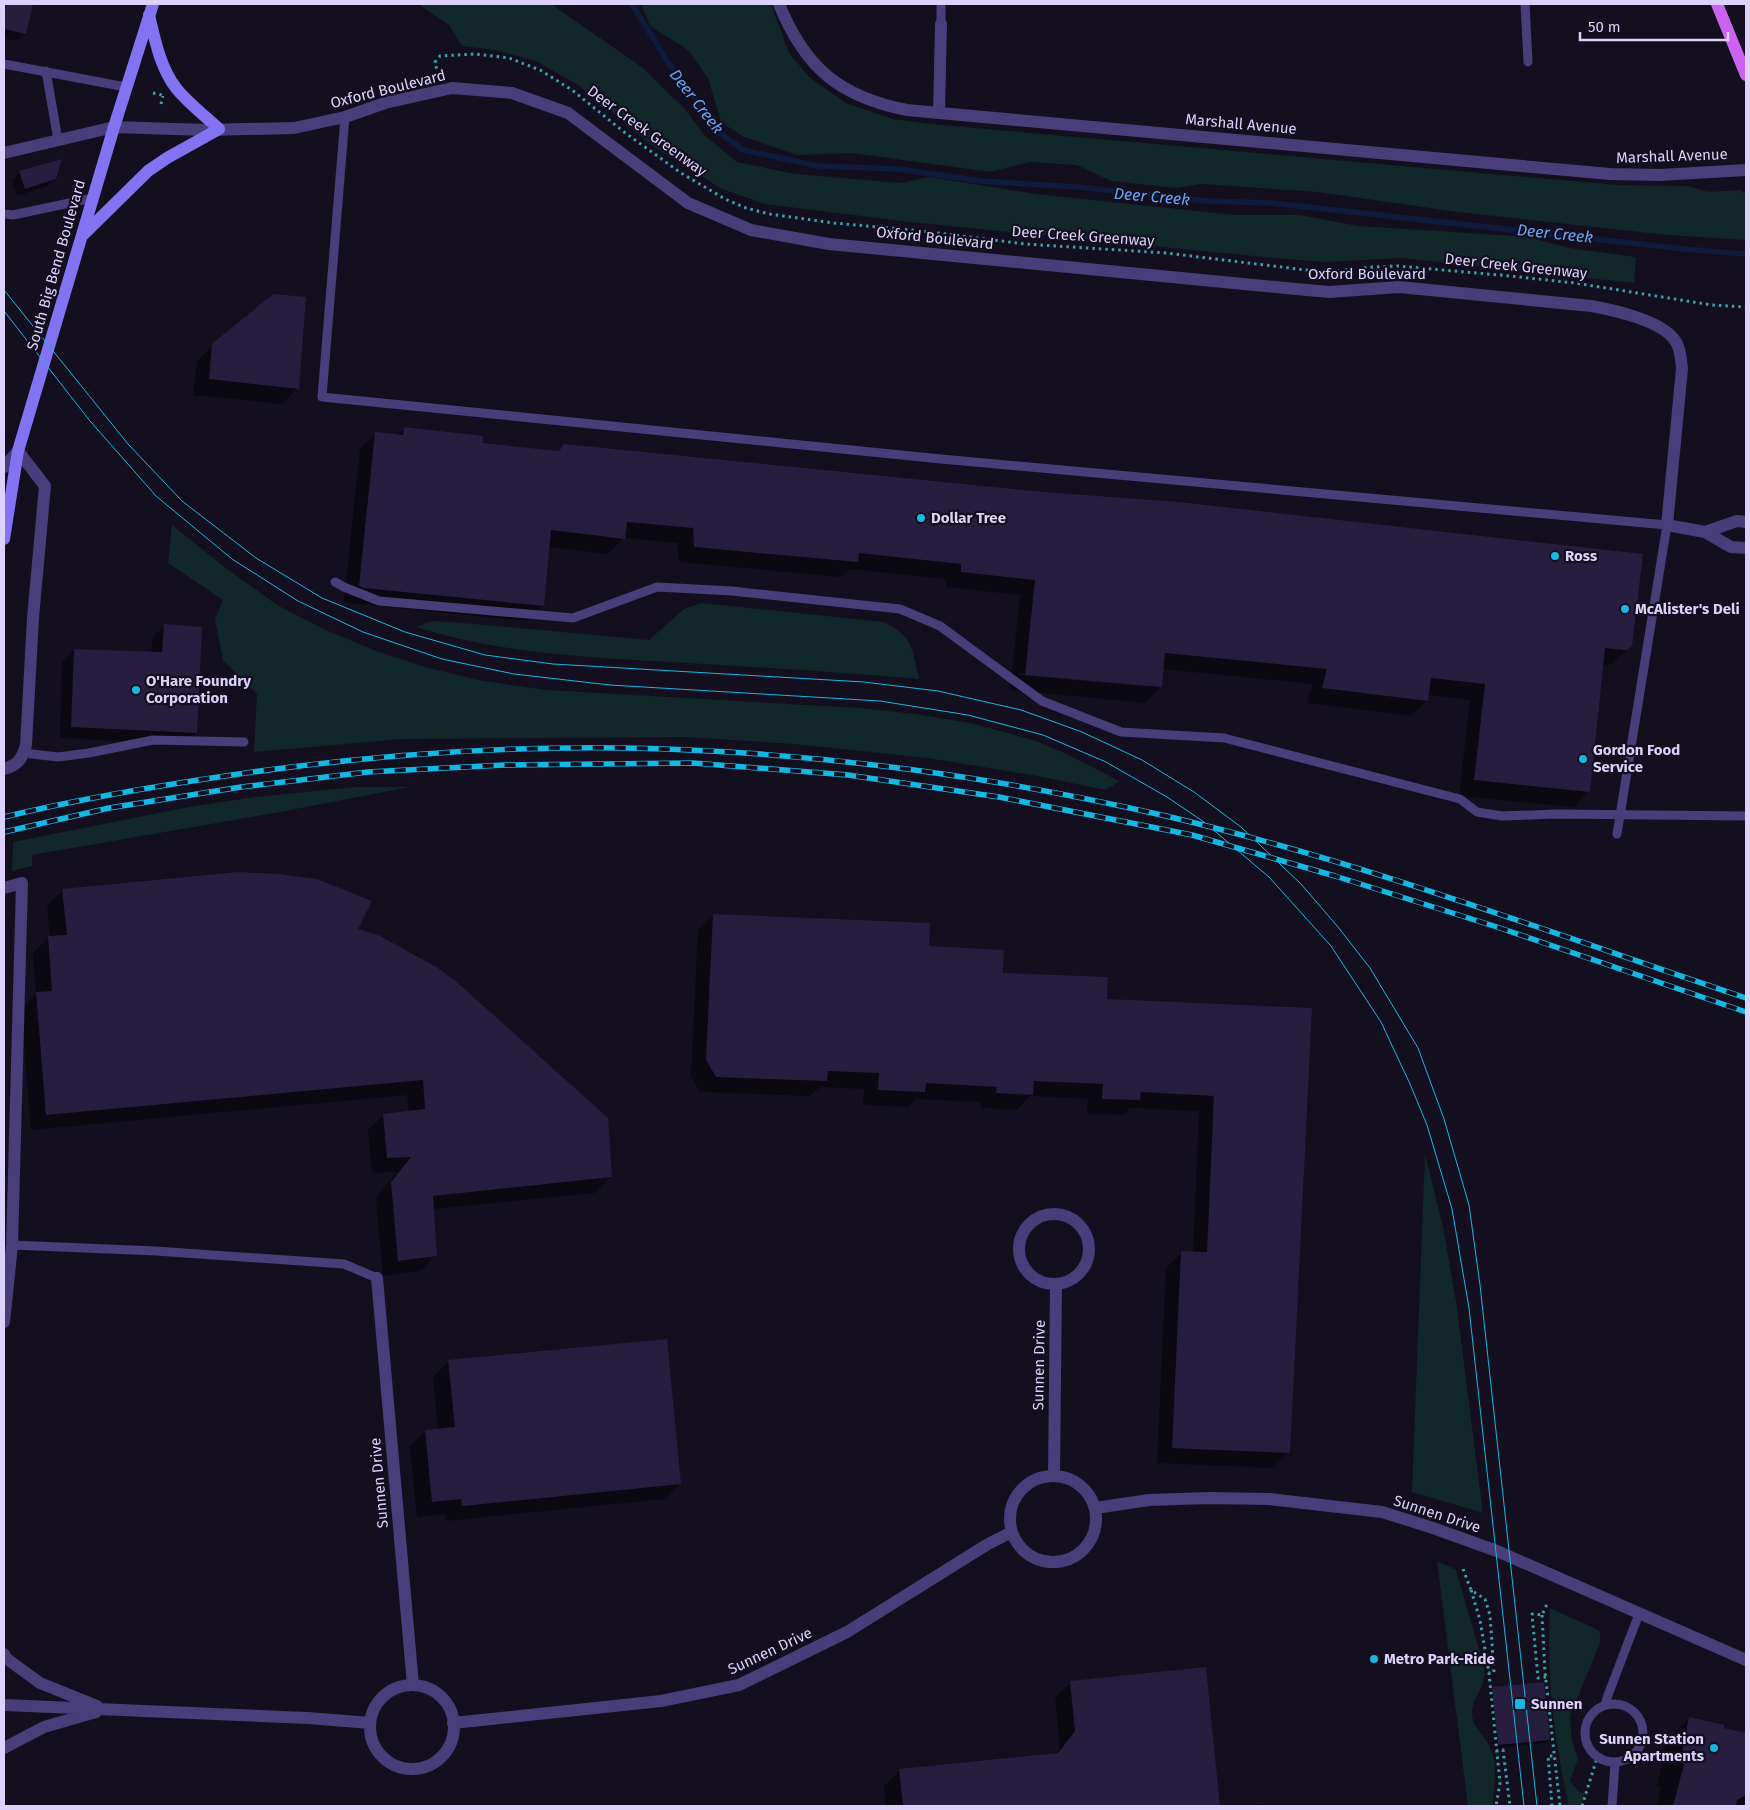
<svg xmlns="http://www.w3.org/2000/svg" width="1750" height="1810" viewBox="0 0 1750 1810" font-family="'Fira Sans',sans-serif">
<rect width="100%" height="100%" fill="#130f1f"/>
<path fill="#122729" d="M418 4H551L643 68 685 109 705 136 737 162 795 174 900 183 929 177 1036 194 1234 215H1300L1358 226 1528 237 1569 248 1636 257 1634 283 1402 258 1325 262 1274 258 910 222 765 204 722 189 651 145 578 85 536 61 495 50 462 46 449 25Z
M641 4H771L789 53 810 78 846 103 892 119 930 124 1617 185 1688 186 1708 192 1740 190 1746 194V240L1668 235 1458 212 1318 192 1201 184 1175 188 1111 181 1077 165 1029 162 991 172 852 153 797 155 742 136 721 122 708 78 688 50 650 26Z
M172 525 227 569 277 605 326 630 376 651 425 667 483 681 548 690 859 708 915 714 975 724 1039 742 1069 755 1119 781 1106 790 1032 775 928 758 794 744 685 737 402 739 254 752 257 694 223 660 215 620 223 600 168 563Z
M701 603 884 622C914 637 912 649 919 679 837 672 754 667 670 662 585 657 498 653 416 627L431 621 452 622 649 640 684 609Z
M355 787H410L280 812 32 855V866L12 871 13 842 189 807 255 797Z
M1425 1154 1443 1227 1456 1301 1483 1513 1412 1492Z
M1437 1561 1456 1570 1483 1663C1484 1668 1485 1673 1484 1678 1482 1692 1471 1700 1472 1715 1473 1727 1483 1734 1489 1745 1499 1763 1494 1787 1492 1806H1468Z
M1550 1608 1598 1630 1600 1633V1643L1570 1716 1572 1741 1578 1759 1570 1781 1578 1791 1585 1794 1580 1806H1569C1554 1741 1546 1675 1550 1608Z"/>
<path fill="#0007" fill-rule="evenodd" d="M4 4H32L25 34 17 41 4 38Z
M20 172 55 178 47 186 17 196 12 180Z
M213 345 297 388 282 404 193 395 197 361Z
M404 429 481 445 557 452 564 445 1631 646 1610 665H1602L1589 791 1574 807 1459 796 1470 700 1428 695 1427 700 1411 716 1307 703 1313 684 1162 669 1160 687 1145 703 1010 690 1020 595 946 587V579L850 569 841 577 679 562 677 543 624 538 608 554 548 547 543 606 527 621 348 603 344 602 360 449 376 433 397 436ZM1019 673 1148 685V687L1019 675Z
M164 626 196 732 184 744 60 738 62 662 74 650 151 653 153 637Z
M62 891 356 930 611 1177 595 1193 433 1209 436 1255 420 1271 383 1276 376 1198 397 1172 372 1173 368 1130 384 1115 409 1112 407 1095 31 1130 21 1009 36 994 33 953 50 937 47 906Z
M714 915 927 948 1001 974 1106 1001 1311 1010 1289 1452 1273 1468 1157 1463 1166 1268 1182 1253H1193L1199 1111 1131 1108 1123 1115 1087 1114 1088 1099 1030 1096 1017 1110 981 1108V1102L916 1099 909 1107 863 1105 864 1089 820 1087 810 1096 700 1092 691 1076 698 930Z
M449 1361 680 1484 664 1499 446 1521V1514L417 1517 410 1446 426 1431 438 1430 433 1377Z
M1205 1668 1219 1806H886L884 1786 900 1770 1055 1754 1060 1748 1055 1698 1071 1682Z
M1492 1689 1549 1739 1546 1743 1495 1748 1489 1692Z
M1689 1718 1746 1735V1806H1656L1661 1787 1657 1786 1666 1742Z
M1265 1804 1266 1806H1241Z"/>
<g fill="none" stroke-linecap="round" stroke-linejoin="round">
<path stroke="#101c3d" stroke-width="5.5" d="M632 4 669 64 696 99 716 130 743 150 818 166 899 169 980 181 1077 187 1208 201 1272 203 1684 249 1746 254"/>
</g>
<path fill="#271d3e" d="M6 4H33L26 34 4 29V15Z
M62 159 56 179 25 189 19 171Z
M273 294 306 297 299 389 209 379 212 344Z
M404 427 483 436V443L559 451 564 444 1044 492 1179 502 1643 554 1632 646 1627 650 1605 648 1590 792 1474 780 1485 684 1431 678 1428 701 1322 688 1327 669 1165 653 1162 687 1025 675 1035 580 961 572V564L859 553 858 562 694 547 693 528 627 522 625 539 551 530 544 606 364 588 359 586 375 432 403 435Z
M164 624 202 627 197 733 71 727 74 649 162 652Z
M238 872 279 874 317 879 372 901 358 929 380 936 438 968 459 984 608 1118 612 1177 433 1196 437 1256 398 1261 391 1182 411 1157 387 1158 383 1114 425 1109 423 1080 46 1115 36 992 52 991 48 936 67 935 62 889Z
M713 914 930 923 929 946 1004 950 1003 973 1108 977 1107 999 1312 1008 1290 1453 1172 1448 1181 1251 1207 1252 1214 1096 1141 1092 1140 1100 1102 1099 1103 1084 1034 1081 1033 1095 996 1093 997 1087 926 1083 925 1092 878 1090 879 1073 828 1071 827 1081 716 1077 706 1060Z
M667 1339 681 1484 462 1506 461 1499 432 1502 425 1430 455 1427 448 1360Z
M1206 1667 1220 1806H903L899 1769 1058 1753 1075 1731 1070 1681Z
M1544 1682 1550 1740 1498 1745 1492 1687Z
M1689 1717 1724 1725V1728L1746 1733V1795L1737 1800 1736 1806H1673L1684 1764 1680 1762Z"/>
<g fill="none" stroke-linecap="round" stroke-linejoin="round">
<path stroke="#39a1a7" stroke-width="3" stroke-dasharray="2.5 4" stroke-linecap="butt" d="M438 75 435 62 440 56 475 54 509 58 540 70 572 90 624 132 681 173 725 199 746 208 769 214 834 223 922 231 1025 244 1166 253 1306 270 1335 271 1374 267 1398 266 1510 276 1575 283 1712 305 1746 307
M153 93 162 95
M161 104 163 96
M1463 1569 1471 1590 1485 1599 1490 1615 1494 1672 1489 1673
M1471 1590 1480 1620 1489 1673 1500 1783 1496 1806
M1542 1615 1545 1672 1560 1806
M1546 1677 1538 1678 1532 1614 1542 1615 1547 1604
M1496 1751 1503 1750 1510 1806
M1552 1806 1548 1756H1554
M1582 1806 1597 1758"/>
<path stroke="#473e7a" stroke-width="9" d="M1525 4 1528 62
M941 24V4
M4 64 126 87
M46 71 58 140
M345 117 322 397 941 459 1667 525 1617 834
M4 214 13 215 93 198
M335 582 344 587 379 601 573 618 657 587 732 591 900 609 940 626 1042 701 1121 732 1224 738 1460 799 1477 812 1502 816 1557 814 1746 816
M23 753 58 757 89 753 153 740 244 742
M12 1245 156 1251 344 1264 377 1278
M1585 1733a29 29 0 1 1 58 0a29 29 0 1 1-58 0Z
M1605 1705 1608 1695 1639 1614
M1612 1806 1615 1763"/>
<path stroke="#473e7a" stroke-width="12" d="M939 112 941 24
M4 153 114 127 205 130 294 128 345 117 385 103 452 88 512 93 568 113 688 203 751 230 829 244 1296 289 1329 292 1399 287 1591 306C1614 310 1664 321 1676 342 1681 350 1681 360 1682 369L1667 525 1705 532 1731 547 1746 548
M1705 532 1737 521 1746 522
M4 888 22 883 12 1245 4 1322
M1019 1249a35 35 0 1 1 70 0a35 35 0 1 1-70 0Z
M377 1278 413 1685
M1054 1476 1056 1284
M1010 1519a43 43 0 1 1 86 0a43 43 0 1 1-86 0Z
M1095 1508 1149 1500 1209 1498 1269 1499 1382 1512 1433 1528 1497 1551 1746 1660
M4 1654 7 1659 40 1683 97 1706
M370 1727a42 42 0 1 1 84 0a42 42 0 1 1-84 0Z
M4 1705 308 1718 370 1723
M453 1723 661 1701 739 1685 847 1632 988 1544 1012 1532
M4 1748 44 1727 96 1712"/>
<path stroke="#473e7a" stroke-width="12" d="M779 4C805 68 840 97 907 110L1610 174 1660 175 1746 170
M4 467 18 451 45 486 33 618 26 745C22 759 18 765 4 769"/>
<path stroke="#8372f1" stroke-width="12" d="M82 236 148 171 167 158 219 129C205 116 188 103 176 88 160 67 155 40 149 15
M4 539 18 451 114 127 153 4"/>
<path stroke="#cb63f0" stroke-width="12" d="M1717 4 1746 75"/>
<path stroke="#16b7e2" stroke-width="1" d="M4 290 128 444 182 501 256 558 322 598 405 632 485 655 553 664 864 682 938 691 1021 710 1082 732 1142 760 1194 792 1241 827 1301 884 1338 927 1370 968 1418 1048 1444 1119 1469 1205 1480 1285 1537 1806
M4 311 90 421 156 496 232 559 298 601 363 632 442 659 514 674 610 685 880 701 968 715 1043 735 1106 762 1167 797 1204 822 1269 877 1331 946 1381 1022 1410 1084 1427 1125 1452 1209 1469 1308 1524 1806"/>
<g stroke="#16b7e2" stroke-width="5.5">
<path id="rail" d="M4 817C79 799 156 786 232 775 362 756 494 746 625 748 807 751 988 775 1166 816 1363 862 1554 934 1746 998
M4 832 109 808 241 787 368 772 504 765 693 763 848 775 999 797 1192 835 1335 876 1497 927 1746 1012"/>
</g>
<use href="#rail" stroke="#130f1f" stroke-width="4" stroke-dasharray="11" stroke-linecap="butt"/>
</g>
<g fill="#16b7e2" stroke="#130f1f" stroke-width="2">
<circle cx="921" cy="518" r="5"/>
<circle cx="1555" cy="556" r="5"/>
<circle cx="1625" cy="609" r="5"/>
<circle cx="136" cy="690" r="5"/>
<circle cx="1583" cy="759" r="5"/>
<circle cx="1374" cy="1659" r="5"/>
<rect x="1514" y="1698" width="12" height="12" rx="2.5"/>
<circle cx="1714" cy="1748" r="5"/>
</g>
<g text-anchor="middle" stroke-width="4.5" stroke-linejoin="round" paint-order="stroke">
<g font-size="15" fill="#dbd1fb" stroke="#130f1f">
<text transform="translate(388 89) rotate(-14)" y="5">Oxford Boulevard</text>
<text transform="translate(1241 124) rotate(5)" y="5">Marshall Avenue</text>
<text transform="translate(647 131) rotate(36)" y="5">Deer Creek Greenway</text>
<text transform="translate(1672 156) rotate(-2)" y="5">Marshall Avenue</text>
<text transform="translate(1083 236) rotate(4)" y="5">Deer Creek Greenway</text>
<text transform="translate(935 238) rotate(6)" y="5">Oxford Boulevard</text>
<text transform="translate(56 265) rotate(-74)" y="5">South Big Bend Boulevard</text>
<text transform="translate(1516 266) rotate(6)" y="5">Deer Creek Greenway</text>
<text x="1367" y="279">Oxford Boulevard</text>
<text transform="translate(1039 1365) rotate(-89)" y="5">Sunnen Drive</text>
<text transform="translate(379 1483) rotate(-95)" y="5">Sunnen Drive</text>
<text transform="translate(1437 1514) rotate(18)" y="5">Sunnen Drive</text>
<text transform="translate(770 1651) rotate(-25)" y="5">Sunnen Drive</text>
</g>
<g font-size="15" font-weight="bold" fill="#dbd1fb" stroke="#130f1f" text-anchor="start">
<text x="931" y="523">Dollar Tree</text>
<text x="1565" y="561">Ross</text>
<text x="1635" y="614">McAlister's Deli</text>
<text x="146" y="686">O'Hare Foundry<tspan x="146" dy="17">Corporation</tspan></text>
<text x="1593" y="755">Gordon Food<tspan x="1593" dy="17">Service</tspan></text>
<text x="1384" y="1664">Metro Park-Ride</text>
<text x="1531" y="1709">Sunnen</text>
<text x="1704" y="1744" text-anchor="end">Sunnen Station<tspan x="1704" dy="17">Apartments</tspan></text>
</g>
<g font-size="16" font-style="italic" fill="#69a3f1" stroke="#130f1f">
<text transform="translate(697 101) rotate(52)" y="6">Deer Creek</text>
<text transform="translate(1152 196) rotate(5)" y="6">Deer Creek</text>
<text transform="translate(1555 233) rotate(6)" y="6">Deer Creek</text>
</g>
</g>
<rect width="1750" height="1810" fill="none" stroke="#dbd1fb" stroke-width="10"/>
<path d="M1580 32v8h148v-8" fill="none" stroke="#dbd1fb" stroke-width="2.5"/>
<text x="1588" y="32" font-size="15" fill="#dbd1fb" stroke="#130f1f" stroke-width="4" paint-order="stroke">50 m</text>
</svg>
